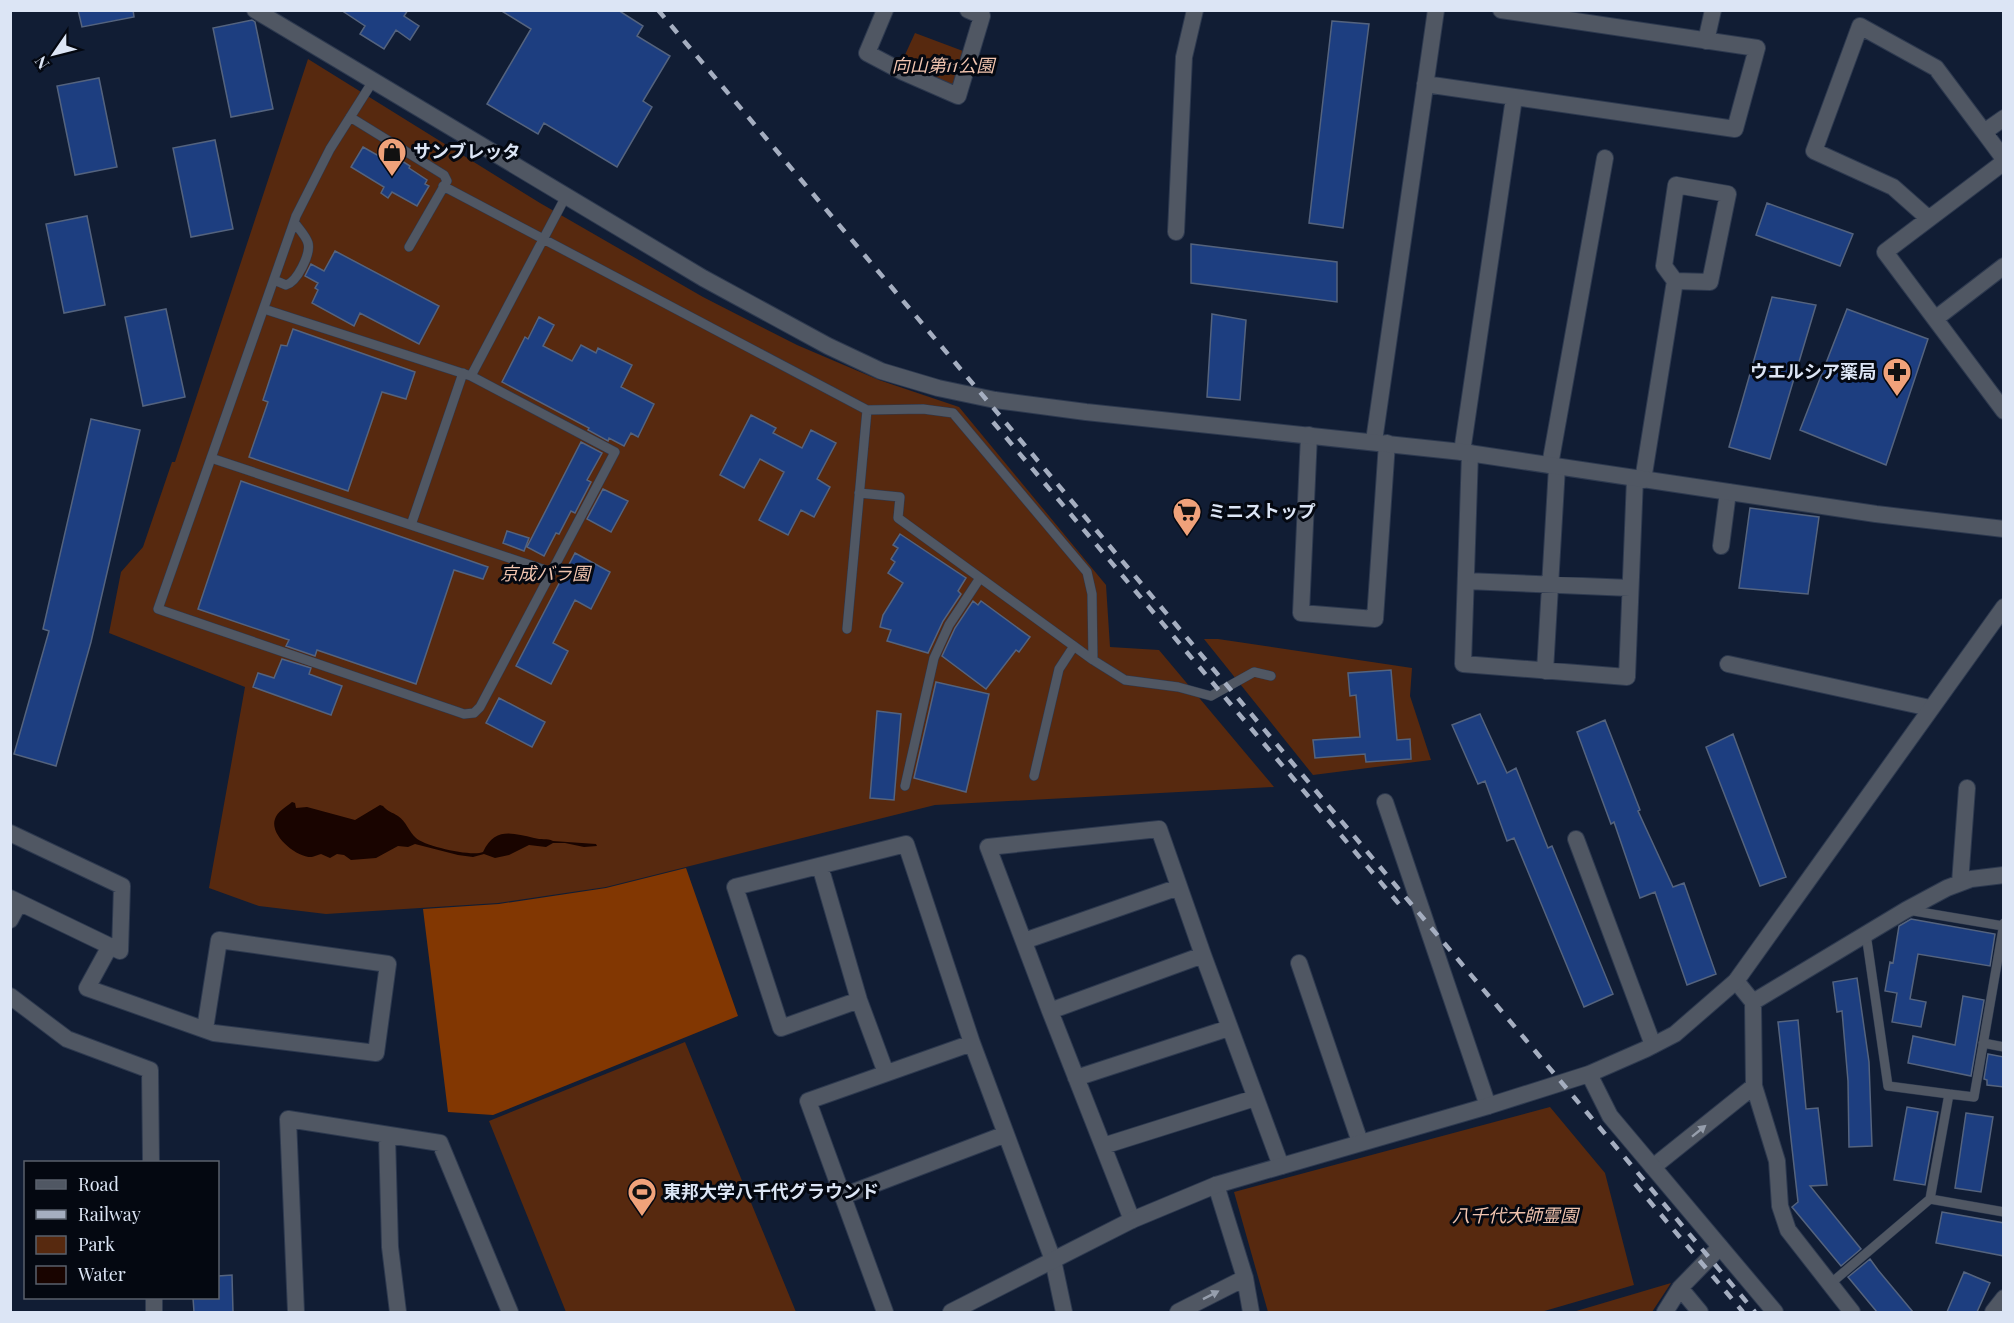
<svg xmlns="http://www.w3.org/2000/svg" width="2014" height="1323" viewBox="0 0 2014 1323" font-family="'Playfair Display','Noto Sans JP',serif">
<rect width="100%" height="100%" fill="#111d34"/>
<path fill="#57290f" d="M915 33 971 54 958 96 898 70Z
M308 59 540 203 703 297 797 345 879 380 959 407 1106 585 1110 647 1159 650 1274 787 935 805 606 887 498 903 326 914 259 906 209 888 245 687 109 633 121 572 143 547 172 462H175Z
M1204 639H1218L1412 668 1410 696 1431 760 1313 775Z
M685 1042 796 1312H566L489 1121Z
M1550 1107 1605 1173 1634 1285 1541 1312H1268L1234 1192Z
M1671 1283 1652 1312H1573Z"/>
<path fill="#823702" d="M686 868 738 1016 493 1115 448 1112 423 909 499 904 606 888Z"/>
<path fill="#190400" d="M292 802 295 803 296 808 307 807 355 820 380 805 383 806C388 812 392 812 398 816 406 821 409 832 416 838 424 846 472 857 483 852 495 827 512 833 534 838 541 840 547 838 553 841L596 844 597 846 584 847 565 843H553L546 847 529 845 509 855 495 858 484 854 473 857 458 855 415 844 408 847 398 846 376 858 351 860 344 855 337 854 330 858 321 854C320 854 313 857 312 857 297 858 269 835 275 819 277 812 286 807 292 802Z"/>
<path fill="#1d3e80" stroke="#54637e" stroke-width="1.5" d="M78 10H133L134 17 82 27Z
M341 10H408L404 16 419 26 410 40 396 30 384 49 360 34 365 26Z
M500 10H618L643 26 637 36 670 56 643 101 652 107 617 167 544 123 538 134 487 104 531 29Z
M252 20 255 22 273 109 231 117 213 28Z
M1332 21 1369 24 1343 228 1309 223Z
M99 78 117 167 75 175 57 86Z
M215 140 233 229 191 237 173 148Z
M363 147 377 155 379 151 397 162 399 159 410 166 409 168 427 180 425 184 429 186 417 206 392 192 388 198 381 193 384 187 351 167Z
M1767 203 1853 234 1840 266 1756 235Z
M87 216 105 305 64 313 46 224Z
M1191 244 1337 262V302L1191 283Z
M335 251 439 306 419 344 360 313 354 326 312 303 318 290 315 288 318 283 305 276 311 264 324 271Z
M1772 297 1816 305 1770 459 1729 447Z
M166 309 185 397 143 406 125 317Z
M1847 309 1928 339 1886 465 1800 430Z
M1212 314 1246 320 1240 400 1207 397Z
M539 317 554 325 543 346 572 361 581 345 596 353 598 348 632 365 621 387 654 404 638 437 631 433 624 446 609 438 608 441 588 430 589 428 502 382 525 337 528 339Z
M293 329 415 372 406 399 382 392 348 491 249 457 268 402 263 400 281 345 287 346Z
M751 415 776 428 773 433 802 448 811 430 836 443 817 479 830 487 814 517 801 510 788 535 759 520 784 472 760 459 744 488 720 475Z
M91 419 140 430 91 642 56 766 14 754 49 631 43 629Z
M581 442 602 453 587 480 591 482 575 513 571 511 559 534 556 533 544 556 527 547Z
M241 481 488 567 483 579 454 570 416 684 317 650 315 656 286 646 289 640 198 609Z
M603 489 628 501 611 532 587 519Z
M1750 508 1819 517 1808 594 1739 588Z
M507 531 529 538 524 551 503 543Z
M900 534 966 578 958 591 961 594 943 621 928 653 887 641 891 630 880 627 883 615 903 583 888 573 895 562 891 559 898 548 893 545Z
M575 553 610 572 591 609 575 600 553 643 568 651 551 684 516 666Z
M973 601 978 605 981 601 1030 637 1019 652 1016 650 986 689 942 656 955 628Z
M282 659 311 668 309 674 342 686 331 715 253 687 258 673 274 678Z
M1391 670 1397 740 1410 739 1411 759 1366 762 1365 754 1315 758 1313 740 1360 737 1356 695 1350 696 1348 673Z
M936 682 989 694 966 792 914 778Z
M499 698 545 722 532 747 486 723Z
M877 711 901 714 894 800 870 798Z
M1480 714 1507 773 1516 768 1548 848 1552 846 1613 994 1584 1007 1514 838 1507 841 1485 781 1478 784 1452 725Z
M1605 720 1640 810 1638 811 1673 887 1684 883 1716 974 1687 985 1655 892 1640 898 1614 822 1611 824 1577 732Z
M1733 734 1786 877 1760 886 1706 747Z
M1911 919 1995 934 1990 966 1918 954 1910 999 1926 1002 1921 1027 1892 1022 1897 993 1885 991 1890 962 1893 963 1899 926Z
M1857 978 1869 1062 1872 1146 1849 1147 1848 1081 1842 1011 1837 1012 1833 982Z
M1963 996 1984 1000 1971 1076 1908 1063 1913 1036 1955 1045Z
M1798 1020 1806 1109 1818 1108 1827 1185 1810 1186 1861 1249 1841 1266 1792 1207 1798 1202 1778 1022Z
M1988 1054 2004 1057V1087L1987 1085V1080L1984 1079Z
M1907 1107 1938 1112 1925 1185 1894 1180Z
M1966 1113 1993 1117 1981 1192 1955 1188Z
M1942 1212 2004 1223V1256L1936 1243Z
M1870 1259 1878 1270 1913 1312H1877L1848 1277Z
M1964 1272 1990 1283 1977 1312H1947Z
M232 1275 233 1312H194L193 1298H218V1276Z"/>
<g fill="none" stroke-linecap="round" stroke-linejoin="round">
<g stroke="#2d394f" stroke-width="10">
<path id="service" d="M350 117 444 175 447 181 409 247
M443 186 867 410 847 629
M274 280 286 285C297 282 311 254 308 243 306 236 299 229 294 222
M264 309 471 376 615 452 480 707 474 713 464 714 158 609 294 222 296 216 330 149 373 81
M471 376 566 196
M867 410 923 409 953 413 1087 572 1092 594 1093 660
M211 458 551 572
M859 493 900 497 898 518 1093 660 1125 680 1178 687 1211 696 1254 672 1271 676
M411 525 463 373
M1034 776 1059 669 1074 646
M905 786 934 658 949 625 980 578
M1908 910 2003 926
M1866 934 1888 1086 1949 1094 1930 1199
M1983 1043 2004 1047
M1949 1094 1974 1097 2004 923
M1830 1284 1930 1199 2004 1212"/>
</g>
<g stroke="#2d394f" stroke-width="18">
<path id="minor" d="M885 10 867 53 903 72 958 96 982 16 968 10
M1706 41 1713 10
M1425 84 1735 129 1757 48 1501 10
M2004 118 1984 132 2004 159
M2004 162 1885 252 2004 411
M1928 218 1893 187 1814 151 1860 26 1936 68 1984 132
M1176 232 1184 57 1195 10
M1935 319 2004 266
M1309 435 1301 613 1375 619 1387 443
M1374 441 1436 10
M1462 452 1514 98
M1470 453 1463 664 1627 677 1635 478
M1550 465 1605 158
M1643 480 1675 281 1664 266 1676 185 1728 194 1710 282 1675 281
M1721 546 1728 492
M1466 581 1630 588
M1728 664 1930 708
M1545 671 1557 467
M1385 802 1488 1106
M10 833 122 886 120 951 10 898
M1576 839 1653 1045
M820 866 859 1000 886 1073
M1960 883 1967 788
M10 920 19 903
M1024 941 1179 887
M110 946 87 988 214 1033 376 1053 388 964 219 940 205 1029
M1299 963 1360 1142
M1736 981 1753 1002 1906 910 1947 888 1971 879 2004 875
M10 996 67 1039 150 1070 151 1162
M859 1000 781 1028 735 887 906 844 972 1043 1053 1260 1064 1312
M1753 1002 1754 1086 1777 1161 1780 1206 1788 1230 1852 1312
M1050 1011 1203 955
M1076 1078 1229 1028
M387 1135 390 1247 398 1312
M1103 1146 1255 1098
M1653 1167 1754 1086
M1216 1185 1245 1278 1251 1312
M843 1196 1006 1134
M1132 1220 1050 1011 988 847 1159 829 1203 955 1281 1166
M1680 1288 1700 1312
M154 1298V1312
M296 1312 288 1119 440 1143 510 1312
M885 1312 808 1101 972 1043
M1178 1312 1245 1278
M1665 1312 1680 1288 1720 1247
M1993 1312 2004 1298"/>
</g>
<g stroke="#2d394f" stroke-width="18">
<path id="tertiary" d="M255 10 703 278 828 346 881 371 938 388 995 400 1086 412 1462 452 1876 514 2004 529
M1589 1074 1610 1116 1775 1312
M951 1312 1132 1220 1216 1185 1488 1106 1589 1074 1646 1049 1675 1034 1736 981 2004 607"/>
</g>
<use href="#service" stroke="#505763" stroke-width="9"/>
<use href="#minor" stroke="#505763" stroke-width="16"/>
<use href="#tertiary" stroke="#505763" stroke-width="16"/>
<path stroke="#a5aec0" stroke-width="4.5" stroke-dasharray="10 10" stroke-linecap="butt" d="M658 10 1755 1312
M993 422 1399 904
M1635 1184 1743 1312"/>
</g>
<defs><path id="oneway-solid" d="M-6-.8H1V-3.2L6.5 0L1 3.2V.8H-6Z" transform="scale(1.5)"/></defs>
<g fill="#969eac">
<use href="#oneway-solid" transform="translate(1699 1131) rotate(-39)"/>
<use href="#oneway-solid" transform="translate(1211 1295) rotate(-27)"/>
</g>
<defs>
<g id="shop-pin" transform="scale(1.5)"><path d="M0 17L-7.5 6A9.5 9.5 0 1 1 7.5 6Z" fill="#f0a27a" stroke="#040811"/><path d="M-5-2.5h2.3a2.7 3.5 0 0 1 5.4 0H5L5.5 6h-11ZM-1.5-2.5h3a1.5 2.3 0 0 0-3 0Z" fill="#111"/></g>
<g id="pharmacy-pin" transform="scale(1.5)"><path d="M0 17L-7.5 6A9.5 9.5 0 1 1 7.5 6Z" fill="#f0a27a" stroke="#040811"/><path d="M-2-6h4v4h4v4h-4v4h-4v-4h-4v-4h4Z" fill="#111"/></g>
<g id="supermarket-pin" transform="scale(1.5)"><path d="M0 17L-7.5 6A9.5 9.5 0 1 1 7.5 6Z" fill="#f0a27a" stroke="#040811"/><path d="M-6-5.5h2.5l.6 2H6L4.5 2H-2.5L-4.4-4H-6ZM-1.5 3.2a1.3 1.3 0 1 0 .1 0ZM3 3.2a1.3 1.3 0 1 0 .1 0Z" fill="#111"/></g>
<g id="stadium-pin" transform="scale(1.5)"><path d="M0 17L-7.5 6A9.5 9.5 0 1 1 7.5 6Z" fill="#f0a27a" stroke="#040811"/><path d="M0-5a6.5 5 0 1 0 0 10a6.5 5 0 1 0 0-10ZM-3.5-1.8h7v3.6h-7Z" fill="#111"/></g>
</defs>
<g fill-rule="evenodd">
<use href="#shop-pin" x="392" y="152"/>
<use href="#pharmacy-pin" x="1897" y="372"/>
<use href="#supermarket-pin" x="1187" y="512"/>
<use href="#stadium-pin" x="642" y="1192"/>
</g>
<g text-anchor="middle" stroke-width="6" stroke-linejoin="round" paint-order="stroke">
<g font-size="18" font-style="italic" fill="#f0c3ae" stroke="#040811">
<text x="943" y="72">向山第11公園</text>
<text x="545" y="580">京成バラ園</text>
<text x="1515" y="1222">八千代大師霊園</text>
</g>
<g font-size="18" font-weight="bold" fill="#dce5f5" stroke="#040811" text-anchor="start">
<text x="413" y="158">サンブレッタ</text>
<text x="1876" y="378" text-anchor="end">ウエルシア薬局</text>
<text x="1208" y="518">ミニストップ</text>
<text x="663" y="1198">東邦大学八千代グラウンド</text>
</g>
</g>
<rect width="2014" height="1323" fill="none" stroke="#dce5f5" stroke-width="24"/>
<rect x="24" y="1161" width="195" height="138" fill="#040811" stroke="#5a606c" stroke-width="1.5"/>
<rect x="36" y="1180" width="30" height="9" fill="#505763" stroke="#5a606c" stroke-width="1.5"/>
<text x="78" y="1191" font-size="18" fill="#dce5f5">Road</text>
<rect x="36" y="1210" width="30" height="9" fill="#a5aec0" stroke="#5a606c" stroke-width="1.5"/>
<text x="78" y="1221" font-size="18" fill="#dce5f5">Railway</text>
<rect x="36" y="1236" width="30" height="18" fill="#57290f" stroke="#5a606c" stroke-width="1.5"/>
<text x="78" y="1251" font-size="18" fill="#dce5f5">Park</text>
<rect x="36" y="1266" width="30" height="18" fill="#190400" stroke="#5a606c" stroke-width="1.5"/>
<text x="78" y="1281" font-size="18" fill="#dce5f5">Water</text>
<g transform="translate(54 54) rotate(235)" stroke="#040811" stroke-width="4.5" paint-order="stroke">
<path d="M0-4.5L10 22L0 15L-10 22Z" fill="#dce5f5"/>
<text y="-9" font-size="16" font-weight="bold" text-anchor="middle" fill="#dce5f5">N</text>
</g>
</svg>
